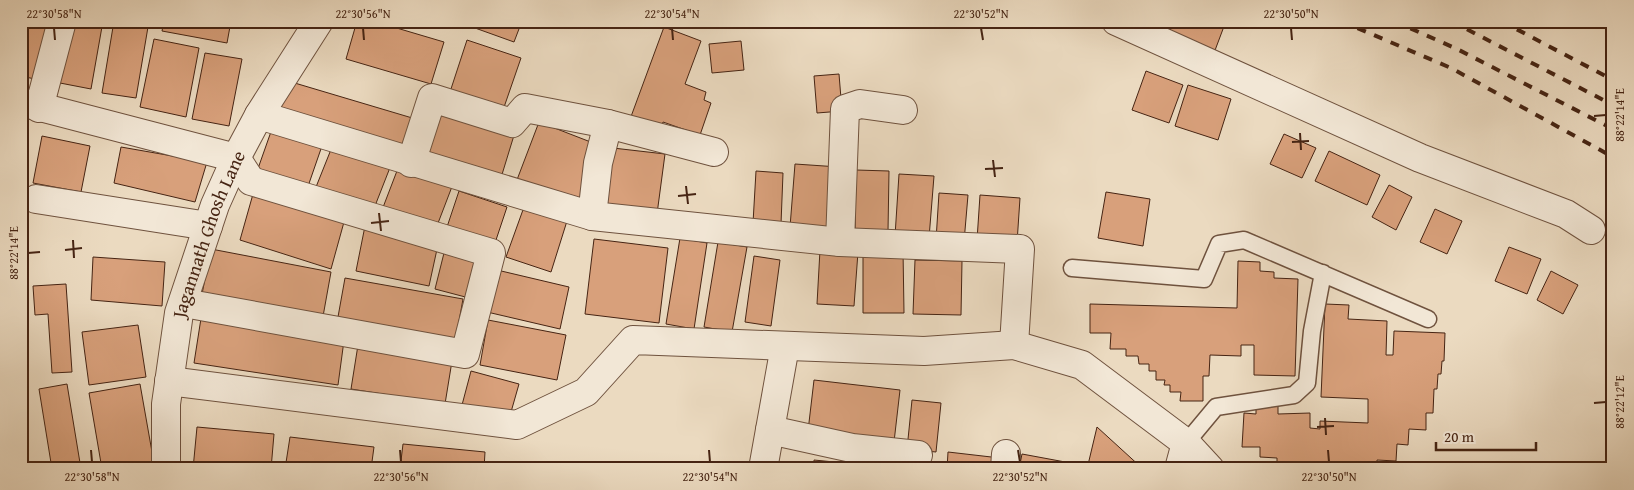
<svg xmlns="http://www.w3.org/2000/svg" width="1634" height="490" viewBox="0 0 1634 490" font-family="'Gentium Book Plus',serif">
<rect width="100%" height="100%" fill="#ebdac0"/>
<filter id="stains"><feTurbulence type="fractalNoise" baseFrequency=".004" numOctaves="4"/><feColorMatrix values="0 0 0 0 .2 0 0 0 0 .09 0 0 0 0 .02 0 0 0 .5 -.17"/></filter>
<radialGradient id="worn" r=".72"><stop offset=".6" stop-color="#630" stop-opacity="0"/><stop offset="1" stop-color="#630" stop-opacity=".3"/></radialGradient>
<path fill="#d8a07b" stroke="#462413" d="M21 21H55L44 81 21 76Z
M72 21H103L91 89 60 83Z
M114 21H149L136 98 102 93Z
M164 21H231L227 43 162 31Z
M357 21H373L444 42 431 84 346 59Z
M432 21H461L460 28Z
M478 21H522L514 42 475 28Z
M1174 21H1226L1214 53 1168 35Z
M664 27 701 41 685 84 706 92 704 100 711 103 700 135 663 122 659 133 629 122Z
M154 39 199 48 186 117 140 107Z
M467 40 521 58 502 113 449 95Z
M741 41 744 70 712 73 709 44Z
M205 53 242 59 229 126 192 119Z
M1146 71 1183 85 1169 123 1132 110Z
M839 74 842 111 817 113 814 76Z
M288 81 419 120 409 154 278 115Z
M1188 85 1231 99 1218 140 1175 126Z
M439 108 515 132 500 181 423 158Z
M539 122 601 146 578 209 515 185Z
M273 126 323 143 305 195 255 177Z
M1284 134 1316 148 1302 178 1270 164Z
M42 136 90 146 81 192 33 183Z
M334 142 391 165 373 211 316 187Z
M121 147 207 162 195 202 114 183Z
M613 148 665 154 657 214 605 207Z
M1329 151 1380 175 1367 205 1315 181Z
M400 163 453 184 435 231 382 210Z
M795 164 839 167 834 231 790 227Z
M856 170 889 171 888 231 855 230Z
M756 171 783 173 781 224 753 223Z
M899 174 934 176 929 238 895 236Z
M1389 185 1412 197 1396 230 1372 217Z
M459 191 507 207 493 249 445 233Z
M1106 192 1150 199 1143 246 1098 238Z
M939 193 968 195 964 242 936 240Z
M253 194 344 222 331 269 240 240Z
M980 195 1020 198 1017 243 977 240Z
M524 207 567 221 551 272 506 257Z
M1435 209 1462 221 1447 254 1420 242Z
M365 226 439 240 429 286 356 271Z
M680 238 707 243 694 329 666 324Z
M594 239 668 248 659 323 585 314Z
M718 242 747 247 732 332 704 327Z
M446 245 485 256 473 299 435 289Z
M1509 247 1541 259 1527 294 1495 281Z
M211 249 331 272 322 322 201 299Z
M820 250 858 252 854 306 817 304Z
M863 250H903L904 313H863Z
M754 256 780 260 771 326 745 322Z
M93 257 165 262 162 306 91 300Z
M915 260 962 261 961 315 913 314Z
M1238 261 1260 262V271L1274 272V278L1298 279 1295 376 1254 375V345H1241V356L1210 355 1209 376H1203V401H1180L1181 392H1170V385H1164L1165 380H1156V371H1149V364H1139L1138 356H1126V349H1110L1111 333H1090V304L1237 308Z
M497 270 569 287 560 329 487 312Z
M1551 271 1578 285 1563 314 1537 300Z
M345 278 463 299 454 349 336 328Z
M66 284 72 372 52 373 48 314 35 315 33 286Z
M1325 304 1349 305 1348 319 1387 321 1386 355H1393L1394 331 1445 333 1444 361H1442L1441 374H1438L1437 389H1434L1433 413H1426V430L1409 429 1408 445 1397 444 1396 461 1377 460V469H1277V458L1260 457V447H1242L1244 413 1256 414V405L1278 406V414L1310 413V428L1320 429V421L1368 423V399L1321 397Z
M202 312 345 333 338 385 194 363Z
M488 320 566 335 557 380 480 365Z
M138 325 146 377 89 385 82 332Z
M358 345 452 361 445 404 351 389Z
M471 371 519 384 509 419 462 405Z
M814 380 900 390 894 442 808 431Z
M67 384 81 469H52L39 389Z
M140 384 155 469H102L89 393Z
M912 400 941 403 936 452 907 449Z
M197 427 274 434 271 469H193Z
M1097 427 1143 469H1087Z
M290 437 374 447 371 469H285Z
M403 444 485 452 484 469H400Z
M948 452 1000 458 999 469H947Z
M1022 454 1076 464 1075 469H1019Z
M814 460 905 469H814Z
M574 466V469L494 468Z"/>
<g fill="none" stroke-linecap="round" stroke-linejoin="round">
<g stroke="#6f523e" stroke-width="19">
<path id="lane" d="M1072 268 1204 279 1219 244 1244 240 1428 319
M1186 443 1216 407 1294 395 1307 383 1312 331 1323 273"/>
</g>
<g stroke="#6f523e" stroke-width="30">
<g id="street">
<path d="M1116 21 1420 158 1566 214 1591 230"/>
<path d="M21 102 236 158 251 181 491 253 465 354 184 303"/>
<path d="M39 108 62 21"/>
<path d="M259 115 592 216 840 242 1020 249 1014 345"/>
<path d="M411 163 432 98 512 123 525 108 608 124 714 152"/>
<path d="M36 199 208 226"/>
<path d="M592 216 598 163 608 124"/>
<path d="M840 242 845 109 860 104 903 110"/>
<path d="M169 381 517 425 586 392 633 340 924 351 1014 345 1082 365 1186 443 1210 469"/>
<path d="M770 430 852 448 918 455"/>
<path id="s1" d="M166 469V404L179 313 215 205 236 158 259 115 319 21"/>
<path d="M763 469 785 346"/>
<path d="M1005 469 1006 454"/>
<path d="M1179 469 1186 443"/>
</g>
</g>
<use href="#lane" stroke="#f2e7d6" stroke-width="16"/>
<use href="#street" stroke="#f2e7d6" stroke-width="28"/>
<path stroke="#462413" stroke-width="4" stroke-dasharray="9 9" stroke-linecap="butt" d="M1341 21 1451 68 1613 157
M1394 21 1457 49 1613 129
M1451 21 1613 105
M1501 21 1613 80"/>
</g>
<path fill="none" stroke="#462413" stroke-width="2" d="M54 28 55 40M363 28 364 40M672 28 673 40M981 28 983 40M1291 28 1292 40M1594 116 1606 115M1300 133 1301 150M1292 142 1309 141M993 160 995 177M985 169 1003 168M686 186 688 204M678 196 696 194M379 213 381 231M371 223 389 221M73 240 74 258M65 250 82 248M28 253 40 252M1594 403 1606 402M1325 418 1326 435M1317 427 1334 426M91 450 92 462M400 450 401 462M709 450 710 462M1018 450 1020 462M1328 450 1329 462"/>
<g text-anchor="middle" stroke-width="4.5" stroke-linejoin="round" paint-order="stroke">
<g font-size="19" fill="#462413" stroke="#f2e7d6">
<text dy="7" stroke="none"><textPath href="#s1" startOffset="241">Jagannath Ghosh Lane</textPath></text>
</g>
</g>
<rect width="1634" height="490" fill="none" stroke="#ebdac0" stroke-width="55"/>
<path d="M1436 442v8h100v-8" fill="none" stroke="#462413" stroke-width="2.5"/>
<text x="1444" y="442" font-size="15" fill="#462413" stroke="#f2e7d6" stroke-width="4" paint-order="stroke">20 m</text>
<rect x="28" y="28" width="1578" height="434" fill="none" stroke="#462413" stroke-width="2"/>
<g font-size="12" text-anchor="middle" fill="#462413">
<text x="54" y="18">22°30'58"N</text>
<text x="363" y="18">22°30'56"N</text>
<text x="672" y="18">22°30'54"N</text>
<text x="981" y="18">22°30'52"N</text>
<text x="1291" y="18">22°30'50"N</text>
<text transform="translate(1620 115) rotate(-90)" y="4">88°22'14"E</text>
<text transform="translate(14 253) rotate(-90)" y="4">88°22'14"E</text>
<text transform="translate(1620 402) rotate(-90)" y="4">88°22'12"E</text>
<text x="92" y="481">22°30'58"N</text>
<text x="401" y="481">22°30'56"N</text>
<text x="710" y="481">22°30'54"N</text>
<text x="1020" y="481">22°30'52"N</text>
<text x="1329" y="481">22°30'50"N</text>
</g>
<rect width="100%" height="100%" filter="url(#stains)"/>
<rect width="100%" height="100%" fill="url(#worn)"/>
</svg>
